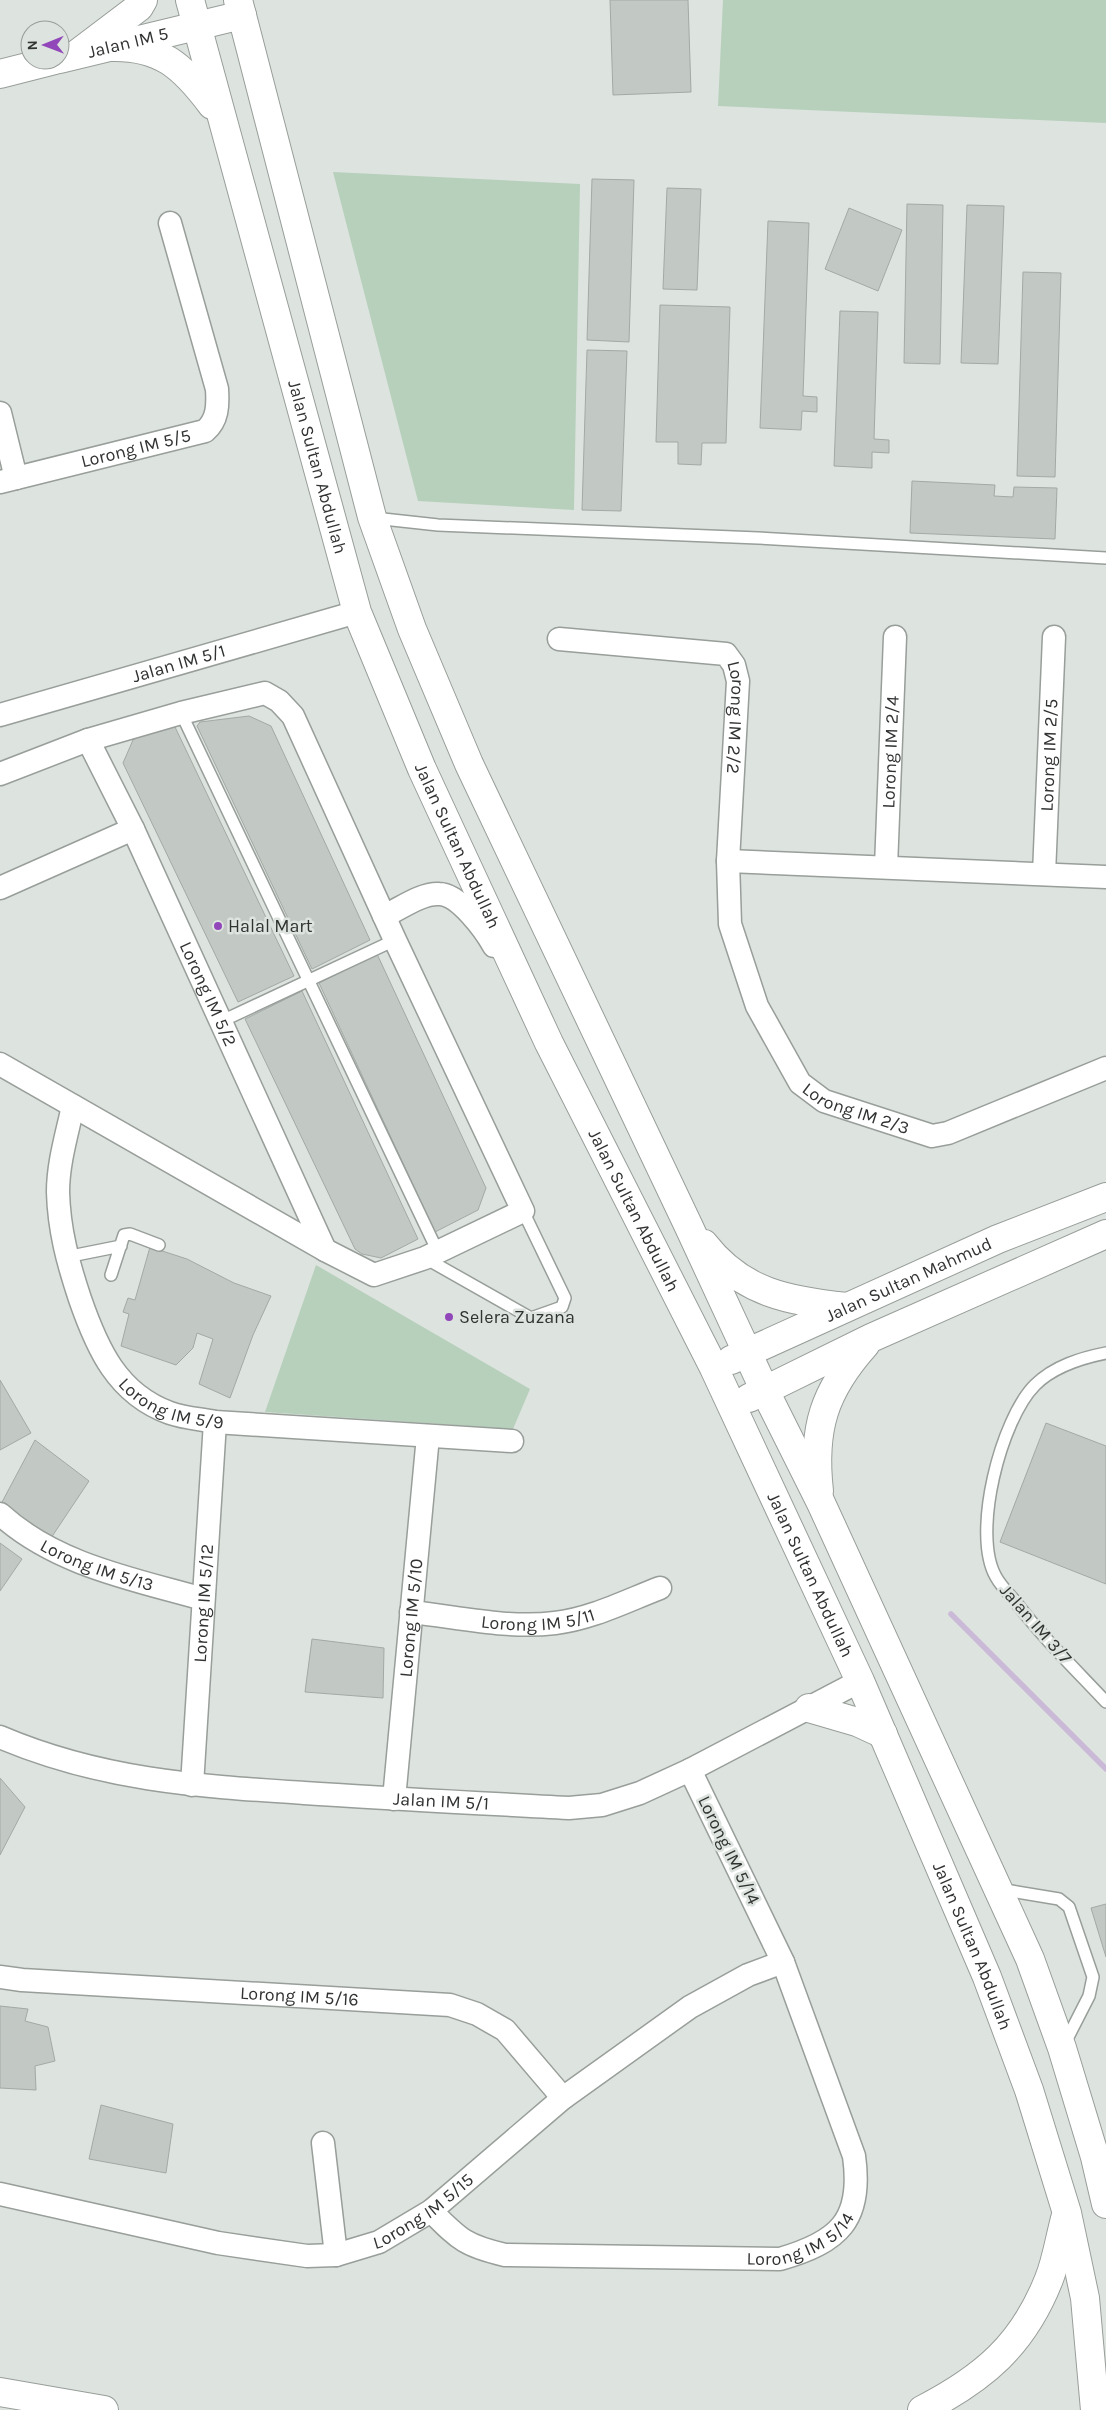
<svg xmlns="http://www.w3.org/2000/svg" width="1106" height="2410" viewBox="0 0 1106 2410" font-family="Karla,sans-serif">
<rect width="100%" height="100%" fill="#dde3de"/>
<path fill="#b7d0bc" d="M723 0H1106V123L718 106Z
M333 172 580 184 574 510 418 501Z
M316 1265 530 1389 513 1429 265 1412Z"/>
<g fill="none" stroke-linecap="round" stroke-linejoin="round">
<path stroke="#cbbad7" stroke-width="5.5" d="M951 1614 1106 1769"/>
</g>
<path fill="#c2c8c3" stroke="#a3a9a5" d="M610 0H688L691 92 613 95Z
M592 179 634 180 629 342 587 340Z
M667 188 701 189 697 290 663 289Z
M907 204 943 205 940 364 904 363Z
M967 205 1004 206 998 364 961 363Z
M849 208 902 230 878 291 825 269Z
M768 221 809 223 803 396 817 397V412L802 411 801 430 760 428Z
M1023 272 1061 273 1055 477 1017 476Z
M660 305 730 307 726 443H702L701 465 678 464V442H656Z
M840 311 878 312 874 439 889 440V453L872 452V468L834 466Z
M587 350 627 351 621 511 582 510Z
M912 481 995 485 994 496 1013 497 1014 487 1057 488 1055 539 910 533Z
M249 716 271 726 370 940 312 969 197 726 200 722Z
M154 727H175L294 976 238 1002 123 763 133 740Z
M377 954 486 1188 478 1210 435 1232 319 983Z
M302 991 418 1239 381 1258 362 1254 355 1249 245 1019Z
M150 1247 187 1259 234 1283 271 1296 253 1335 230 1398 199 1384 213 1339 197 1333 193 1348 176 1365 121 1346 129 1314 123 1312 128 1298 135 1300Z
M0 1380 31 1433 0 1450Z
M1046 1423 1106 1446V1584L1000 1542Z
M35 1440 89 1481 49 1541 1 1504Z
M0 1543 22 1559 0 1591Z
M312 1639 384 1648 383 1698 305 1692Z
M0 1778 25 1807 0 1855Z
M1106 1904V1957L1091 1908Z
M0 2006 28 2009 25 2021 48 2027 55 2061 35 2066 36 2090 0 2088Z
M101 2105 173 2124 166 2173 89 2159Z"/>
<g fill="none" stroke-linecap="round" stroke-linejoin="round">
<g stroke="#989e99" stroke-width="14">
<path id="service" d="M374 518 438 525 758 538 1106 558
M181 713 438 1252
M222 1021 395 940
M66 1257 121 1246
M425 1258 531 1318 562 1307 565 1298 523 1211
M111 1275 124 1235 130 1234 159 1245
M1106 1353C1081 1358 1054 1366 1035 1385 1001 1419 971 1534 996 1577 1001 1586 1009 1594 1015 1601 1042 1637 1075 1669 1106 1702
M999 1889 1059 1899 1069 1907 1093 1977 1089 1996 1064 2045"/>
</g>
<g stroke="#989e99" stroke-width="25">
<g id="minor">
<path d="M0 413 16 478"/>
<path id="s1" d="M0 482 205 431C218 420 218 405 217 389L170 223"/>
<path id="s2" d="M559 639 726 654 734 665 738 681 728 861 730 924 757 1006 800 1083 824 1101 932 1136 948 1133 1106 1068"/>
<path id="s3" d="M0 715 357 612"/>
<path id="s4" d="M88 740 133 829 325 1250"/>
<path d="M0 774 88 740 181 713 265 693 279 701 293 716 395 940 523 1211 425 1258 374 1275 325 1250 0 1064"/>
<path d="M728 861 1106 877"/>
<path id="s5" d="M886 867 895 637"/>
<path id="s6" d="M1044 874 1054 637"/>
<path d="M0 888 133 829"/>
<path d="M384 916C400 909 421 893 439 894 459 894 485 930 494 946"/>
<path id="s7" d="M73 1106C67 1134 58 1163 58 1192 59 1230 68 1263 80 1299 97 1348 117 1394 170 1413 184 1418 200 1419 215 1422L512 1441"/>
<path id="s8" d="M0 1514C56 1565 133 1579 203 1599"/>
<path id="s9" d="M411 1612C458 1617 508 1629 555 1623 591 1619 626 1601 660 1588"/>
<path id="s10" d="M0 1737C101 1780 197 1786 304 1793 392 1799 481 1803 569 1808L602 1805 640 1793 690 1770 860 1681"/>
<path id="s11" d="M192 1785 215 1422"/>
<path id="s12" d="M394 1799 428 1436"/>
<path id="s13" d="M0 1977 22 1980 450 2005 477 2014 505 2030 563 2098"/>
<path d="M323 2143 336 2255"/>
<path id="s14" d="M0 2194 218 2243 307 2256 336 2255 379 2242 431 2211 563 2098 690 2007 748 1975 783 1962"/>
<path id="s15" d="M431 2211C459 2239 465 2246 505 2255L780 2259C839 2242 863 2220 854 2156L783 1962 690 1770"/>
</g>
</g>
<g stroke="#989e99" stroke-width="30">
<g id="tertiary">
<path id="s16" d="M60 59 242 15"/>
<path d="M0 74 55 60"/>
<path d="M0 2392 104 2410"/>
</g>
</g>
<g stroke="#989e99" stroke-width="30">
<g id="secondary">
<path id="s17" d="M190 0 357 612 422 769 549 1043 714 1368 860 1681 987 1977 1029 2090 1067 2213 1085 2298 1095 2410"/>
<path d="M238 0 372 517 412 629 469 764 689 1227 765 1391 821 1503 1030 1959 1062 2048 1095 2157 1106 2204"/>
<path d="M109 47C160 45 183 66 212 105"/>
<path d="M77 54 139 7 143 0"/>
<path d="M704 1244C742 1293 789 1301 847 1307"/>
<path id="s18" d="M731 1360 998 1239 1106 1197"/>
<path d="M749 1398 871 1338 1106 1234"/>
<path d="M819 1491C812 1429 824 1391 865 1345"/>
<path d="M809 1708 857 1722 883 1734"/>
<path d="M922 2410C984 2378 1023 2345 1049 2279 1057 2259 1060 2236 1066 2215"/>
</g>
</g>
<use href="#service" stroke="#fff" stroke-width="11"/>
<use href="#minor" stroke="#fff" stroke-width="22"/>
<use href="#tertiary" stroke="#fff" stroke-width="28"/>
<use href="#secondary" stroke="#fff" stroke-width="28"/>
</g>
<g fill="#9147b9" stroke="#dde3de" stroke-width="2">
<circle cx="218" cy="926" r="5"/>
<circle cx="449" cy="1317" r="5"/>
</g>
<g text-anchor="middle" stroke-width="5" stroke-linejoin="round" paint-order="stroke">
<g font-size="18" fill="#303331" stroke="#dde3de">
<text dy="6" stroke="none"><textPath href="#s16" startOffset="70">Jalan IM 5</textPath></text>
<text dy="6" stroke="none"><textPath href="#s1" startOffset="140">Lorong IM 5/5</textPath></text>
<text dy="6" stroke="none"><textPath href="#s17" startOffset="484">Jalan Sultan Abdullah</textPath></text>
<text dy="6" stroke="none"><textPath href="#s3" startOffset="186">Jalan IM 5/1</textPath></text>
<text dy="6" stroke="none"><textPath href="#s2" startOffset="234">Lorong IM 2/2</textPath></text>
<text dy="6" stroke="none"><textPath href="#s5" startOffset="115">Lorong IM 2/4</textPath></text>
<text dy="6" stroke="none"><textPath href="#s6" startOffset="119">Lorong IM 2/5</textPath></text>
<text dy="6" stroke="none"><textPath href="#s17" startOffset="889">Jalan Sultan Abdullah</textPath></text>
<text dy="6" stroke="none"><textPath href="#s4" startOffset="281">Lorong IM 5/2</textPath></text>
<text dy="6" stroke="none"><textPath href="#s2" startOffset="678">Lorong IM 2/3</textPath></text>
<text dy="6" stroke="none"><textPath href="#s17" startOffset="1294">Jalan Sultan Abdullah</textPath></text>
<text dy="6" stroke="none"><textPath href="#s18" startOffset="195">Jalan Sultan Mahmud</textPath></text>
<text dy="6" stroke="none"><textPath href="#s7" startOffset="346">Lorong IM 5/9</textPath></text>
<text dy="6" stroke="none"><textPath href="#s8" startOffset="111">Lorong IM 5/13</textPath></text>
<text dy="6" stroke="none"><textPath href="#s17" startOffset="1699">Jalan Sultan Abdullah</textPath></text>
<text dy="6" stroke="none"><textPath href="#s11" startOffset="182">Lorong IM 5/12</textPath></text>
<text dy="6" stroke="none"><textPath href="#s9" startOffset="128">Lorong IM 5/11</textPath></text>
<text dy="6" stroke="none"><textPath href="#s12" startOffset="182">Lorong IM 5/10</textPath></text>
<text transform="translate(1036 1624) rotate(49)" y="6">Jalan IM 3/7</text>
<text dy="6" stroke="none"><textPath href="#s10" startOffset="448">Jalan IM 5/1</textPath></text>
<text transform="translate(729 1850) rotate(64)" y="6">Lorong IM 5/14</text>
<text dy="6" stroke="none"><textPath href="#s17" startOffset="2104">Jalan Sultan Abdullah</textPath></text>
<text dy="6" stroke="none"><textPath href="#s13" startOffset="300">Lorong IM 5/16</textPath></text>
<text dy="6" stroke="none"><textPath href="#s14" startOffset="441">Lorong IM 5/15</textPath></text>
<text dy="6" stroke="none"><textPath href="#s15" startOffset="389">Lorong IM 5/14</textPath></text>
</g>
<g font-size="18" fill="#303331" stroke="#dde3de" text-anchor="start">
<text x="228" y="932">Halal Mart</text>
<text x="459" y="1323">Selera Zuzana</text>
</g>
</g>
<g transform="translate(45 45) rotate(269)"><circle r="24" fill="#dde3de" stroke="#989d99"/>
<path d="M0-4L9 19L0 12L-9 19Z" fill="#9147b9"/>
<text y="-8" font-size="14" font-weight="bold" text-anchor="middle" fill="#303331">N</text>
</g>
</svg>
